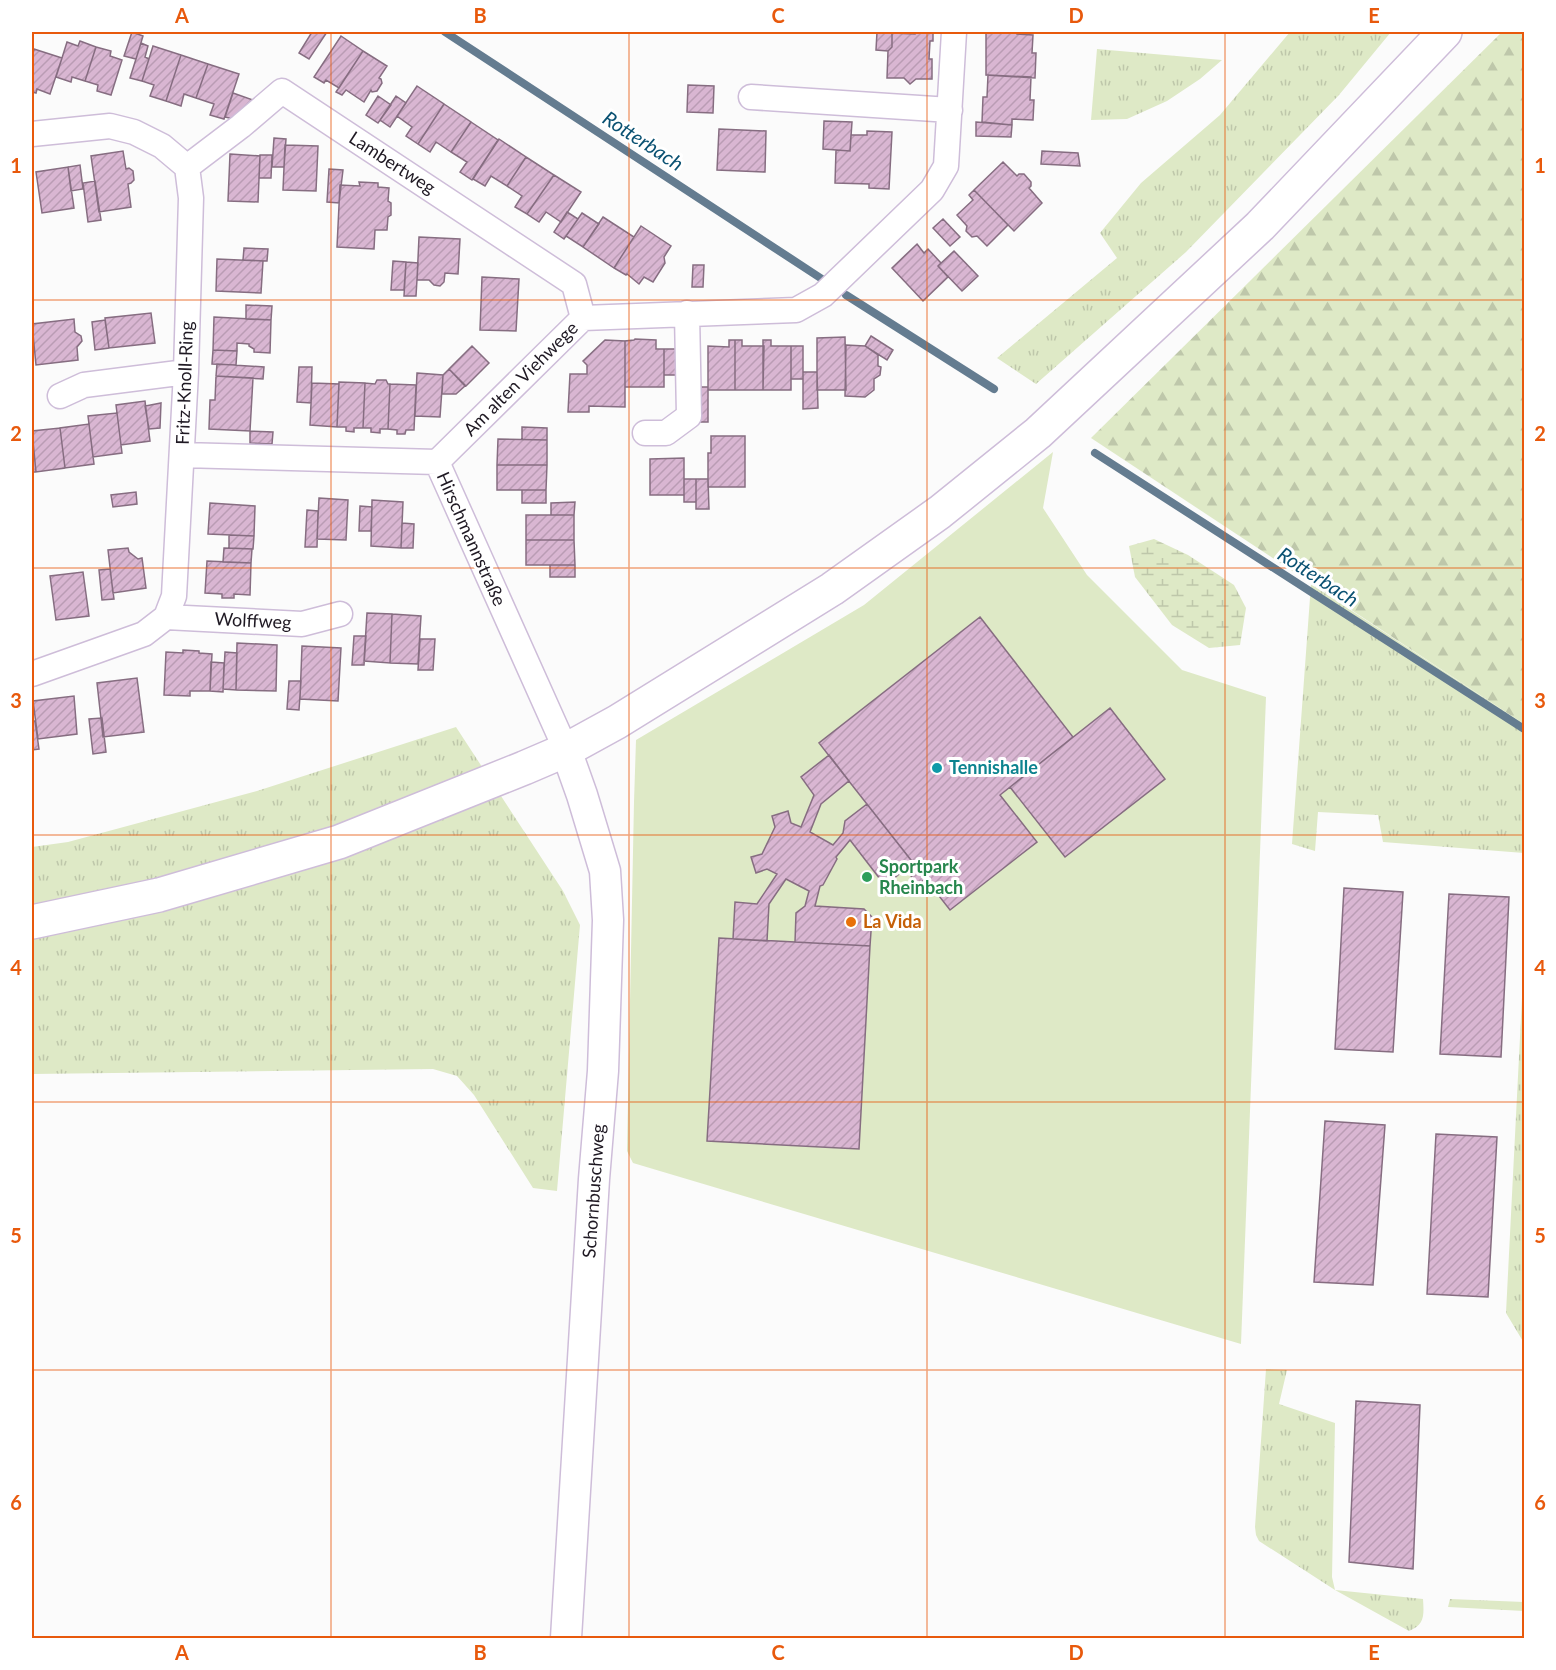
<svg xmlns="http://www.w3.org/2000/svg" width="1556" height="1670" viewBox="0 0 1556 1670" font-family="Lato,sans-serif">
<defs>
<pattern id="grass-tufts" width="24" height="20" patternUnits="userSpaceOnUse" patternTransform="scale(1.5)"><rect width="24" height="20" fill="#dee9c6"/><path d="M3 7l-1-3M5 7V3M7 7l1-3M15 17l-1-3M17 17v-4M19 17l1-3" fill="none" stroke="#bec7aa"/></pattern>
<pattern id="forest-firs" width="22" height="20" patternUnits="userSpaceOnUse" patternTransform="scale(1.5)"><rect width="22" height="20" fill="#dee9c6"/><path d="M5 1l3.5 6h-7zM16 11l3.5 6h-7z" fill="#bec7aa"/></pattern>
<pattern id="wetland-marsh" width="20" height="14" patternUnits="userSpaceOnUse" patternTransform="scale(1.5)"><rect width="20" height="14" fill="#dee9c6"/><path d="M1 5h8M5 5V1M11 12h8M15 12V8" fill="none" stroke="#bec7aa"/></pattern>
<pattern id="building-hatch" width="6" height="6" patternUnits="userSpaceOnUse" patternTransform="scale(1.5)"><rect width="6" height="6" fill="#d9b6d2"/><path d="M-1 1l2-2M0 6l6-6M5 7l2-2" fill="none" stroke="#ba9cb4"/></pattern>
</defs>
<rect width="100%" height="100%" fill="#fbfbfb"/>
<path fill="url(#grass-tufts)" d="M1290 32H1391L1339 95 1186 252 1036 384 997 358 1117 258 1100 233 1141 183 1220 115Z
M1097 49 1222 60 1200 79 1167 101 1127 119 1091 120Z
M1311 584 1524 724V853L1383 842 1378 815 1318 812 1315 851 1292 844Z
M456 727 563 891 580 925 557 1191 533 1188 474 1095 457 1076 433 1069 32 1074V847L68 842 257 791Z
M1524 958V1343L1506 1313Z
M1266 1369 1287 1370 1279 1404 1335 1423 1332 1577 1335 1590 1423 1599C1424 1615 1425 1625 1409 1631L1335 1590 1259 1541 1256 1535 1255 1527Z
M1450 1599 1524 1602V1611L1448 1607Z"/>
<path fill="url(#forest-firs)" d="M1502 32H1524V724L1091 438Z"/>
<path fill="url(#wetland-marsh)" d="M1154 539 1188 555 1234 585 1246 608 1240 645 1209 648 1172 625 1135 577 1129 546Z"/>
<path fill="#dee9c6" d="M1053 452 1043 508 1087 575 1182 670 1266 697 1241 1344 633 1163 627 1151 634 802 636 740 864 605Z"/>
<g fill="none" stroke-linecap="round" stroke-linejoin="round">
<path stroke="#647c90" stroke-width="8" d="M445 32 822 279
M846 295 994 389
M1095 453 1524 729"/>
</g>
<path fill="url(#building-hatch)" stroke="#866d81" stroke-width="1.5" d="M132 32 143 36 136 59 124 56Z
M312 32H327L309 59 299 53Z
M877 32H892V47L888 51 876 50Z
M915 32H933V41H930L929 59H932V79H916L910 84 904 78H887L888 51 892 47V33L915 34Z
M1003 32H1017V34L1033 35 1032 53H1036L1035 78 986 75V33H1003Z
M341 36 363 51 339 88 326 80 324 83 314 77Z
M80 41 96 47 85 81 72 77 71 82 56 77 67 42 78 46Z
M141 43 148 46 145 57 149 59 142 81 130 78Z
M153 46 181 55 166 101 150 96 154 85 142 81Z
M96 47 111 51 110 56 122 60 111 95 97 91 98 85 85 81Z
M34 49 62 58 50 94 37 89 36 93 32 92V58Z
M363 51 387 66 379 78 381 79 382 83 377 91 372 92 371 90 364 102 346 90 342 95 336 92Z
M181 55 208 64 196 98 184 94 181 106 166 101Z
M208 64 239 74 224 119 210 115 214 104 196 98Z
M988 75 1031 77 1030 100H1034L1033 120 1012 119V125L982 122 983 97H987Z
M688 85 714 86 713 113 687 112Z
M417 86 444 104 418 144 406 136 412 127 397 116Z
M233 93 253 100 237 120 225 117Z
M378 96 391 105 378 123 366 115Z
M396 96 406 103 390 127 380 120Z
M444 104 471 122 451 152 436 142 430 152 418 144Z
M824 121 852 122 850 151 823 149Z
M471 122 498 140 472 180 460 172 467 162 451 152Z
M976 122 1012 125 1011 137 976 136Z
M719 129 766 131 765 172 717 170Z
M867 131 892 132 889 189 869 188V184L835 183 836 150 850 151 851 135H867Z
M274 138 286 139 284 167H272Z
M499 139 526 157 507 186 491 176 485 186 473 179Z
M285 145 318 146 316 191 283 190Z
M123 151 126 169 129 168 133 171 134 180 131 183 128 184 131 207 99 212 91 156Z
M1042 151 1078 153 1080 166 1041 164Z
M230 154 260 156 258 202 228 201Z
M260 155H272L271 178H259Z
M526 157 554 175 527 214 515 207 522 196 507 186Z
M1003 162 1017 176 1019 174H1024L1031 182V186L1029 188 1042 203 1014 231 974 190Z
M80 165 83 189 71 191 68 167Z
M68 167 74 208 42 213 36 172Z
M329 169 343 170 339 203 327 202Z
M554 175 581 192 561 222 546 212 539 222 527 214Z
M95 181 101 220 88 222 83 183Z
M359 182 378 183V187L389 188 388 201 391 203V215L388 217 387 230H375L374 249 337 247 340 185 360 186Z
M974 190 1008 225 987 246 977 236 972 237 966 231 967 226 957 215 973 200 969 195Z
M567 212 578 219 564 239 554 232Z
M582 213 599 224 583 247 566 236Z
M603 217 634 237 614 268 583 247Z
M943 219 960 237 950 246 933 228Z
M641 226 671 246 664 257 665 263 653 282 644 277 639 284 627 274 626 275 614 268Z
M419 237 460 239 458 274 445 273 444 282 440 286 434 285 429 280H417Z
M917 244 924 253 928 249 941 263 938 266 948 277 923 301 892 268Z
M244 248 268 249 267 261 243 260Z
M954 251 978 276 962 291 938 266Z
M217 259 263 261 261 293 216 291Z
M393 261 406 262 404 290H391Z
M406 262 418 263 416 296H404Z
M693 265H704L703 287H692Z
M482 277 519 279 516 331 480 330Z
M246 305 272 306 271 320 246 319Z
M151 313 155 343 109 348 105 318Z
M214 317 271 320 270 353 254 352V349L249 346V344L237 343V351L213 350Z
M74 319 75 332 81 336 82 341 77 347 78 360 36 365 32 324Z
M105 320 109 348 95 350 92 322Z
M871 336 893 350 887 360 865 346Z
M845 337 846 390H817V338Z
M635 339 656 340V349H664V387H625V341L634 340Z
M605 340 625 341V407L589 406V412H568L570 374H587V365L583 361Z
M729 340H735V390H708V346L729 347Z
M735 340H742V346H764L763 390H735Z
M763 340H771V346H791V390H763Z
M846 345 865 346 878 355V366L881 367 880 375 874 379V390L865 397 845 396Z
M472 346 489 363 466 386 449 369Z
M791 346H803V379H791Z
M664 349H682V375H664Z
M213 350 237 351 236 365 212 364Z
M217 364 264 367 263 379 216 376Z
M299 367H312L311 403 297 402Z
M449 369 465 386 456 394H442L443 375Z
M803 372H817L818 408 803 409Z
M417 373 443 375 440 417 415 416Z
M216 376 253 378 250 431 209 429 210 400H215Z
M377 380H386L388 384H390L388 429H380V433L371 432V428H363L365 383 375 384Z
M339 382 365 383 363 428H354V432L346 431V427H337Z
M312 383 339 384 337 427 310 425Z
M390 384 416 385 414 430H406L405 434H397V430L388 429Z
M696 387H708V422H696Z
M145 401 150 441 121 445 116 405Z
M161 403 160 428 149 429 145 406Z
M117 413 122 453 93 457 88 416Z
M89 424 94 464 65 468 60 428Z
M522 427 547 428V440H522Z
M60 428 65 468 36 472 32 431Z
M32 431 36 472H32Z
M250 431 273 432 272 444 250 443Z
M711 436H745V487H708V453H711Z
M498 439 547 440V465H497Z
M684 458V495H650V459Z
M497 465H547L546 490H497Z
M684 479H696V502H684Z
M696 479H708L709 509H696Z
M522 490H546V503H522Z
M136 492 137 504 113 507 111 495Z
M319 498 348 500 346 540 317 539Z
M372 500 403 502 401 548 371 546Z
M575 502 574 515H551V503Z
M210 503 255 506 254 536 208 534Z
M360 506 372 507 371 531H359Z
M307 510 318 511 317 547H305Z
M526 515H574V540H526Z
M402 523 414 524 413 548H401Z
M229 535 254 536 253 549 229 548Z
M526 540H574L575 565H526Z
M128 548 129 552 138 559 142 558 146 588 113 593 108 550Z
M224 548 252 549 251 563 223 562Z
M207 561 251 563 250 595 234 594V598H222V594L205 593Z
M550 565H575V577H550Z
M110 569 114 599 102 600 99 570Z
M83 572 89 616 56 620 50 576Z
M367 613 392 614 390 663 364 661Z
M392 614 421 616 418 664 390 663Z
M980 617 1073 737 1000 795 1037 842 950 910 819 743Z
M354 636H366L364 665H352Z
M420 639H435L433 670H418Z
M237 643 277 645 276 691 236 690Z
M302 646 341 648 338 701 300 699Z
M183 650 199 651V653L212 654 210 691H190V696L164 695 166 652 183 653Z
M225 652 237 653 236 690 223 689Z
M211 662 224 663 223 692 210 691Z
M137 678 144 732 103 737 97 683Z
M289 681H301L299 710 287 709Z
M74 696 77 734 38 739 33 701Z
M1110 708 1165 779 1065 857 1010 787Z
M102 718 106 752 93 754 89 719Z
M32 721H35L39 749 32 750Z
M829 755 849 781 821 804 810 832 833 845 843 833 845 821 867 804 926 879 918 884 905 869 891 881 880 879 850 840 836 857 837 859 823 885 820 886 815 906 864 909 872 917 870 946 795 942 796 913 805 906 809 891 786 879 769 904 767 941 733 939 735 902 757 904 777 874 767 869 756 873 751 857 762 854 775 827 772 816 788 811 791 823 801 827 814 795 801 777Z
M1344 888 1403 892 1393 1052 1335 1049Z
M1449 894 1509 897 1501 1057 1440 1054Z
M719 938 870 946 859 1149 707 1141Z
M1325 1121 1385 1125 1373 1285 1314 1282Z
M1436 1134 1497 1137 1488 1297 1427 1294Z
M1356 1401 1420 1405 1413 1569 1349 1562Z"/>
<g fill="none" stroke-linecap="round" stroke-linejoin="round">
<g stroke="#cebdd9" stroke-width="27">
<path id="minor" d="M751 97 950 110
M32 134 110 126 134 132 162 146 187 167 191 198 186 372 174 596 166 617 144 634 32 674
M187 167 241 126 282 91 574 284 583 318
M60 396 84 385 186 372
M645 433H666L689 416 687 313
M182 455 437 462
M437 462 583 318 796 310 823 295 932 190 946 166 954 32
M437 462 566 750
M166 617 302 624 340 614"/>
</g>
<g stroke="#cebdd9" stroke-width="33">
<path id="tertiary" d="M566 750 582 795 605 871 608 920 603 1071 594 1179 566 1638"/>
</g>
<g stroke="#cebdd9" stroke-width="36">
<path id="secondary" d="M32 922 159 895 339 842 524 768 566 750 617 722 832 589 940 512 1038 433 1260 226 1445 32"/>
</g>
<use href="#minor" stroke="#fff" stroke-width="24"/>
<use href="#tertiary" stroke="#fff" stroke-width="30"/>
<use href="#secondary" stroke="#fff" stroke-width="33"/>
</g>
<path fill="none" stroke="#e8590c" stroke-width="1.5" stroke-opacity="0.55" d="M331 32V1638M629 32V1638M927 32V1638M1225 32V1638M32 300H1524M32 568H1524M32 835H1524M32 1102H1524M32 1370H1524"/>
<circle fill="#0f9aa8" stroke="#fff" stroke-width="2" cx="937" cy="768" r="6"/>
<circle fill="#2e9e5b" stroke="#fff" stroke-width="2" cx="867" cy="877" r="6"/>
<circle fill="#e8710a" stroke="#fff" stroke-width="2" cx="851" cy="922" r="6"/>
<g text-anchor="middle" stroke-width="6" stroke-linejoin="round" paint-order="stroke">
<g font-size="18" fill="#1f1923" stroke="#fff">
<text transform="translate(392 163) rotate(33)" y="6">Lambertweg</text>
<text transform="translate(521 379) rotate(-45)" y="6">Am alten Viehwege</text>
<text transform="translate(185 383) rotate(-88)" y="6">Fritz-Knoll-Ring</text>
<text transform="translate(471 539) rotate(66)" y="6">Hirschmannstraße</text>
<text transform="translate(253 621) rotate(3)" y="6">Wolffweg</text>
<text transform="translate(594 1191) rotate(-86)" y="6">Schornbuschweg</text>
</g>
<g font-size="18" font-weight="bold" fill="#0d838f" stroke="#fff" text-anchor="start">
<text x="949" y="774">Tennishalle</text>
</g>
<g font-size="18" font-weight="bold" fill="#27864d" stroke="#fff" text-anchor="start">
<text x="879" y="873">Sportpark<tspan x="879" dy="21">Rheinbach</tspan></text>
</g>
<g font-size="18" font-weight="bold" fill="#c56008" stroke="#fff" text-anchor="start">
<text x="863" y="928">La Vida</text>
</g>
<g font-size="20" font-style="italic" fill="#0a5172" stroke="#fff">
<text transform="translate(643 141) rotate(33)" y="7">Rotterbach</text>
<text transform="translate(1318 577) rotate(33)" y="7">Rotterbach</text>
</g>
</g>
<rect width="1556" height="1670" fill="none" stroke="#ffffff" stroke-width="66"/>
<rect x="33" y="33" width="1490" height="1604" fill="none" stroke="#e8590c" stroke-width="2"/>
<g font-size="20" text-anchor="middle" font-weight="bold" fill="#e8590c">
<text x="182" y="23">A</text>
<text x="480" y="23">B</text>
<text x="778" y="23">C</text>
<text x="1076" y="23">D</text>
<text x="1374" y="23">E</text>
<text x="16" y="173">1</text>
<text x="1540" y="173">1</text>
<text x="16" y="441">2</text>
<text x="1540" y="441">2</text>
<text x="16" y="708">3</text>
<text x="1540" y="708">3</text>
<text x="16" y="975">4</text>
<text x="1540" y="975">4</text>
<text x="16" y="1243">5</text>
<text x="1540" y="1243">5</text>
<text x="16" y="1510">6</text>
<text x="1540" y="1510">6</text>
<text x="182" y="1660">A</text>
<text x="480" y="1660">B</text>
<text x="778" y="1660">C</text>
<text x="1076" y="1660">D</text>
<text x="1374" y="1660">E</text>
</g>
</svg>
